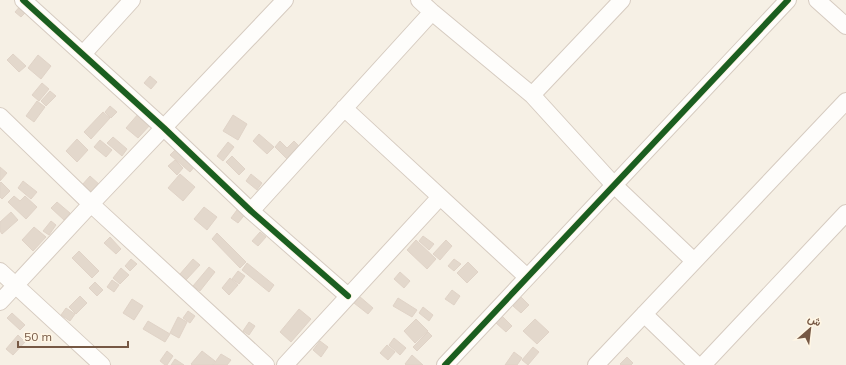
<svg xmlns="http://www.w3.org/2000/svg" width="846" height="365" viewBox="0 0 846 365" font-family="Mulish,Vazirmatn,sans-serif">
<rect width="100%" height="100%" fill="#f6f0e5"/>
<path fill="#e3d8cc" stroke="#e0d3c7" d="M23 3 29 9 21 17 15 12Z
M13 54 26 66 19 72 7 60Z
M38 55 51 66 41 79 28 68Z
M150 76 157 82 151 89 144 83Z
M42 83 49 89 39 101 32 95Z
M50 91 56 96 46 106 41 101Z
M37 101 45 107 34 122 26 116Z
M110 106 117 112 111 118 105 112Z
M103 112 110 118 91 139 84 132Z
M139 113 151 124 138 138 126 128Z
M233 115 247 124 238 140 223 131Z
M259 134 274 147 267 154 253 141Z
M113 137 127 149 122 156 107 143Z
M77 139 88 150 77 162 66 151Z
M100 140 112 150 106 157 94 147Z
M280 141 287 148 294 141 299 146 287 159 275 147Z
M228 142 234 147 223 161 217 156Z
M177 148 196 165 190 172 170 155Z
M232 156 245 169 239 175 226 162Z
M175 160 183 168 177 175 168 166Z
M0 167 7 173 0 181Z
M180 174 195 187 183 201 168 188Z
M251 174 262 183 257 190 246 181Z
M90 176 101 186 93 195 82 185Z
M23 181 37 192 31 199 18 188Z
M1 182 10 191 2 199 0 197V183Z
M14 196 20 201 25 196 37 207 26 219 8 202Z
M57 202 70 213 64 220 51 208Z
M240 206 247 212 238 223 231 218Z
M204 207 217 217 207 230 194 219Z
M11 212 18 220 2 234 0 231V222Z
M51 221 56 225 49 235 43 231Z
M34 227 46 237 33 251 22 240Z
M260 232 266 237 258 246 252 241Z
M217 233 246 262 240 268 212 239Z
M423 236 434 244 429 250 419 241Z
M110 237 121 249 116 254 104 243Z
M416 240 436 259 427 269 407 250Z
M446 240 452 246 440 260 433 254Z
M79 251 99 271 92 278 72 258Z
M131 259 137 264 130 271 125 266Z
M193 259 200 265 186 280 180 274Z
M454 259 461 264 454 271 448 266Z
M468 262 478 272 467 283 457 273Z
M247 263 274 285 269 292 242 270Z
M209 267 215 272 200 291 193 286Z
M121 268 129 275 120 284 113 278Z
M238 271 245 276 239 284 232 279Z
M400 272 410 281 404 288 394 279Z
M230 278 238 285 229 295 222 288Z
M112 280 119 285 114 292 107 287Z
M95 282 103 290 97 296 89 288Z
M452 290 460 296 454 305 445 299Z
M80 296 87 303 76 314 69 307Z
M359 296 373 308 368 314 354 303Z
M521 297 529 305 521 313 513 306Z
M398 298 417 310 412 317 393 306Z
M132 299 143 306 134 320 123 313Z
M423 307 433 315 429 321 419 313Z
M66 308 75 314 70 321 61 315Z
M299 309 311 319 291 342 280 332Z
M188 311 195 316 190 323 183 318Z
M12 313 25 325 20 330 7 318Z
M502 316 512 326 506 332 496 323Z
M178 317 187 322 179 338 170 333Z
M416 319 428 331 415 343 404 331Z
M535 319 549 332 537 344 523 331Z
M148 321 170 334 165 342 143 329Z
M249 322 255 326 249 335 243 331Z
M428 332 432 336 417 351 413 347Z
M18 335 25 342 13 355 6 349Z
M394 338 406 348 400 355 389 345Z
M320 341 328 347 321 357 313 350Z
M387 345 395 352 388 360 380 353Z
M533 347 539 352 528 365 522 360Z
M167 351 173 356 167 365H165L160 361Z
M202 351 215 361 212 365H192L191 364Z
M514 352 522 358 517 365H505Z
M221 354 231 360 227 365H213Z
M412 355 423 365H406L405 364Z
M627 357 633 363 631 365H621L620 364Z
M175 359 184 365H171Z"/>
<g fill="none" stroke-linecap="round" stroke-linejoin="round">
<g stroke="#d6cbc0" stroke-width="18">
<path id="minor" d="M23 0 164 128 251 211 348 296
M419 0 432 12 532 95 614 185 694 261
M817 0 846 26
M83 54 132 0
M532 95 622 0
M344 108 527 277
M0 116 91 204 266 365
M251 211 432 12
M0 271 102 365
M0 302 91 204 285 0
M644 314 697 365
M285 365 440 197
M445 365 788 0
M596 365 846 101
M703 365 846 213"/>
</g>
<use href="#minor" stroke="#fefdfb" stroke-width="16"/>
<g stroke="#fff6e5" stroke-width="8">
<path id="cycleway" d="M23 0 164 128 251 211 348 296
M445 365 788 0"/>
</g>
<use href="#cycleway" stroke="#1b5e20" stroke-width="6"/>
</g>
<g transform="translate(810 329) rotate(28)" stroke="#fff6e5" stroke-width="3" paint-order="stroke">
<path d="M0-3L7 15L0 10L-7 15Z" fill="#765844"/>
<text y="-6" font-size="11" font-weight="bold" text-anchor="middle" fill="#765844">ش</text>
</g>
<path d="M18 341v6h110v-6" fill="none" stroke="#765844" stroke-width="2"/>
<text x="24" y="341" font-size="12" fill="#765844" stroke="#fff6e5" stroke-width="3" paint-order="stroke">50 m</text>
</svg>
